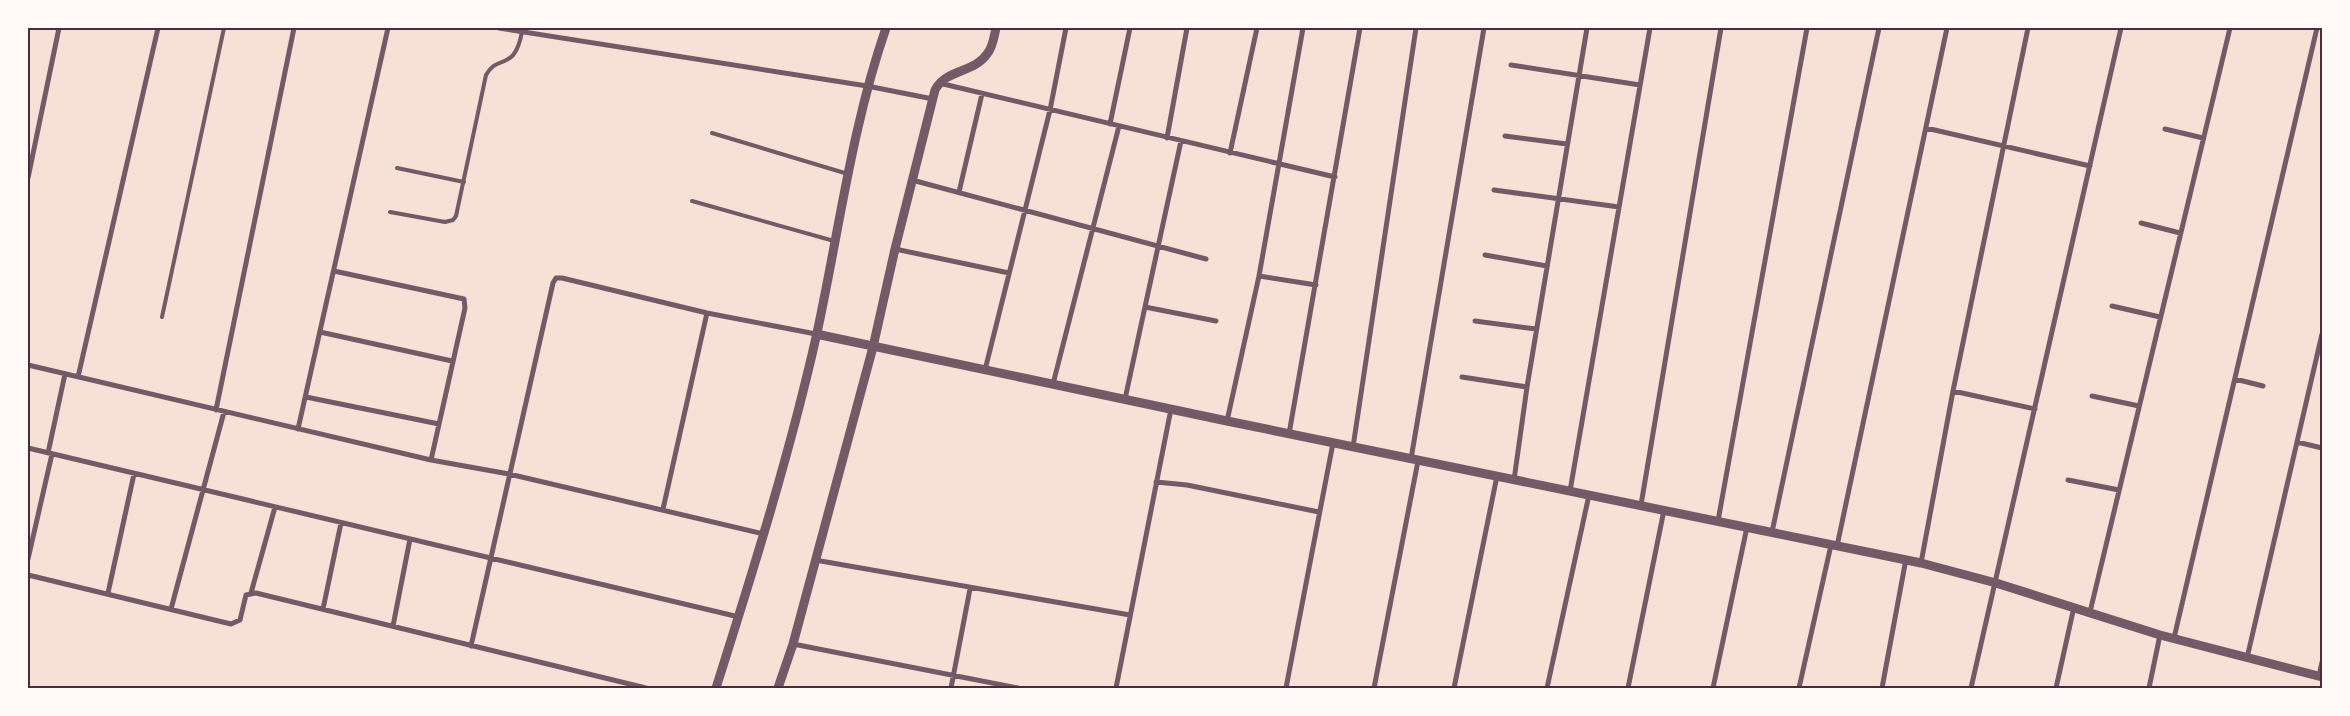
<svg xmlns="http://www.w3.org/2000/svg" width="2350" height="716" viewBox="0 0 2350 716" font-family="'Roboto Condensed',sans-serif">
<rect width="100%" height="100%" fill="#f7e1d7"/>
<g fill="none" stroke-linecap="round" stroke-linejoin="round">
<path stroke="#755966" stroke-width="4" d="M712 133 848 174
M397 168 464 182
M692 201 834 241
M390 212 445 222 453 220 456 216 486 75C498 53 514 73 522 32
M162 317 224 28"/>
<path stroke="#755966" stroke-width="5" d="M499 28 867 86 933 99
M1511 65 1640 85
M939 83 1335 177
M1110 124 1130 28
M1926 128 2090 166
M2165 129 2203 138
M1505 136 1567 144
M1167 138 1187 28
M1230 153 1257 28
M28 178 59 28
M912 180 1206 259
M1494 190 1619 207
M959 192 982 94
M2141 223 2180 233
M895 249 1009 273
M1485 255 1547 266
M334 271 464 299 465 308 431 460
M1259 276 1316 285
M2112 306 2160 317
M1145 307 1216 321
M1475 321 1536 329
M320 332 452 361
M28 365 431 460 509 474 764 534
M985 370 1050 110 1066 28
M78 377 158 28
M1462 377 1527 387
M2235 379 2263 386
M1053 384 1119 126
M1953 391 2035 409
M2092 396 2139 406
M306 397 439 424
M1125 399 1181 141
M216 410 294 28
M1227 421 1259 276 1303 28
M298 429 388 28
M1289 434 1360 28
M2297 442 2322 448
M1353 447 1416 28
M28 448 739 617
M48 453 65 374
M1411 459 1484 28
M1514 480 1527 387 1587 28
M2068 480 2119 490
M1156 482 1187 485 1319 512
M1570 491 1650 28
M1641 505 1721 28
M663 509 707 313
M1718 521 1807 28
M1772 532 1879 28
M1837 546 1947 28
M28 559 52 454
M815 560 1130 615
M1921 563 1953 391 2028 28
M28 575 231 624 240 620 246 595 256 593 646 688
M108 593 134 474
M251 593 275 507
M171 609 224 412
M323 609 341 523
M2090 612 2230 28
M393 626 410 539
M2174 638 2317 28
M793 644 1018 688
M471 646 553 283 556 278H562L707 313 816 334
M2247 658 2322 334
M2319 676 2322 662
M951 688 970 589
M1116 688 1171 409
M1286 688 1333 443
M1374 688 1418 461
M1454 688 1497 476
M1547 688 1589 495
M1628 688 1664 510
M1713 688 1747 527
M1799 688 1831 545
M1882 688 1906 559
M1971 688 2121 28
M2056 688 2074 607
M2149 688 2160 635"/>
<path stroke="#755966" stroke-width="9" d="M816 334 1227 421 1921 563 1996 583 2160 635 2322 677
M716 688C753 571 790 453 817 333 839 231 852 126 886 28
M778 688 793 644 873 347 895 249 935 90C946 69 974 73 987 54 993 47 994 37 996 28"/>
</g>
<rect width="2350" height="716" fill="none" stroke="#fffaf5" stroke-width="58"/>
<rect x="29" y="29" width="2292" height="658" fill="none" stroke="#4a2c40" stroke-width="2"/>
</svg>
